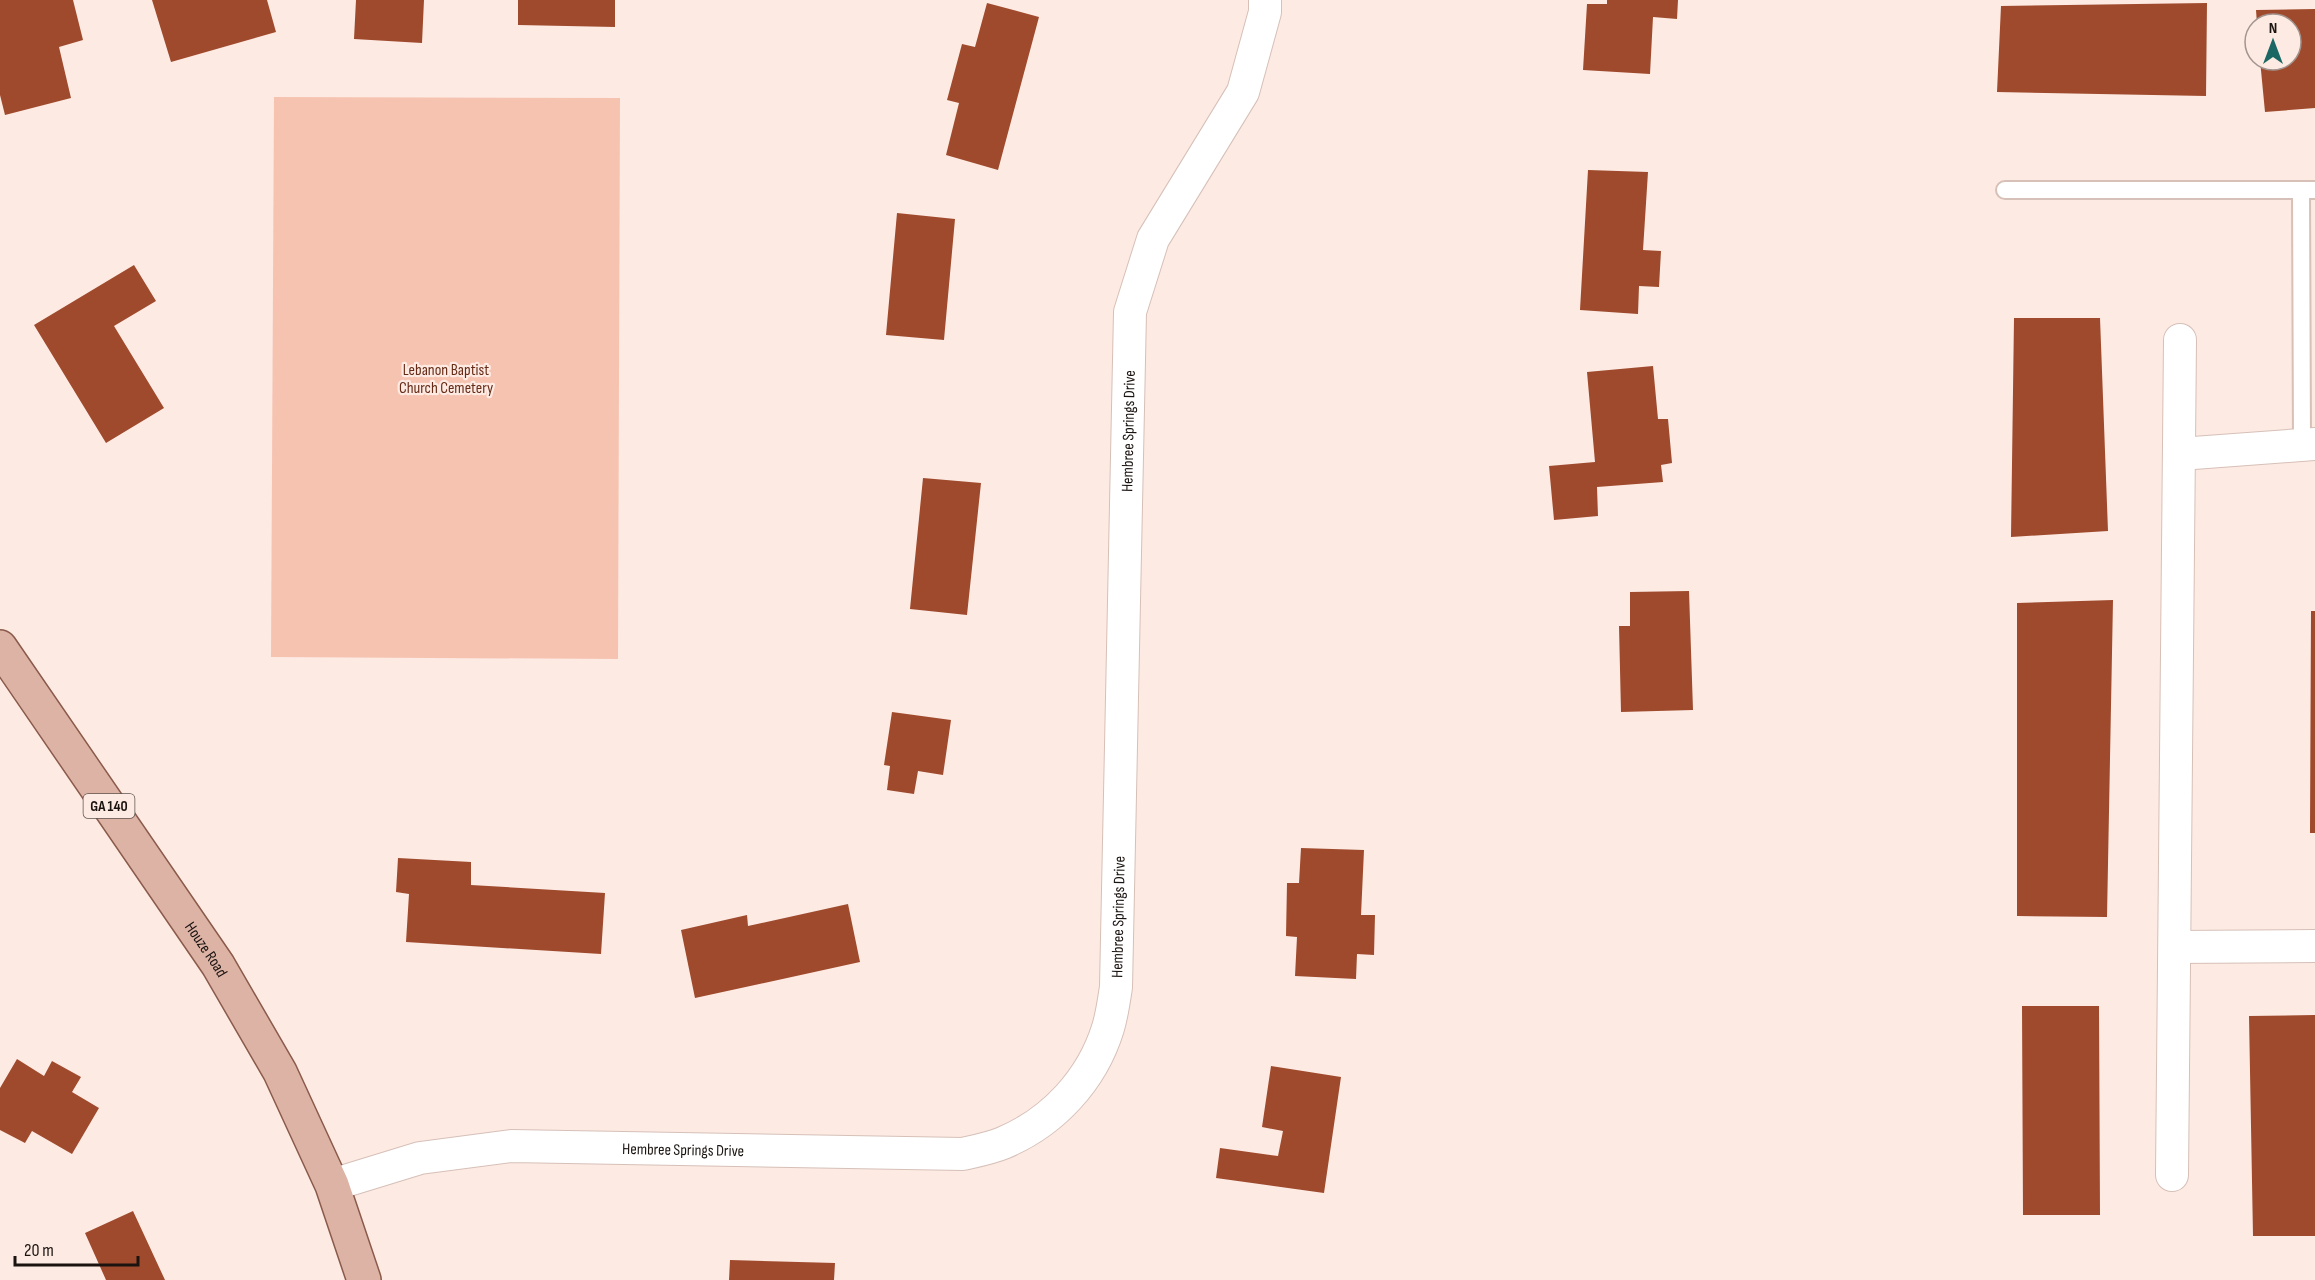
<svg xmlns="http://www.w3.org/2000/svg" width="2315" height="1280" viewBox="0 0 2315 1280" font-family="'Sofia Sans Condensed',sans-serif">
<rect width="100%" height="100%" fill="#fdeae3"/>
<path fill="#f6c3b1" d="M274 97 620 98 618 659 271 657Z"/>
<path fill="#9f4a2c" d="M0 0H73L83 40 59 47 71 98 5 115 0 95Z
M152 0H267L276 32 171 62Z
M356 0H424L422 43 354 39Z
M518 0H615V27L518 25Z
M1607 0H1678L1677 19 1653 17 1650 74 1583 70 1587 4H1607Z
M987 3 1039 17 998 170 946 155 959 103 947 100 962 44 975 47Z
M2207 3 2206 96 1997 92 2001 6Z
M2315 9V108L2265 112 2260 60H2291V24H2257L2256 10Z
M1588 170 1648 172 1643 250 1661 251 1659 287 1639 286 1638 314 1580 310Z
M897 213 955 219 944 340 886 335Z
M134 265 156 301 114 326 164 408 106 443 34 325Z
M2014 318H2100L2108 531 2011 537Z
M1653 366 1658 419H1668L1672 463 1661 465 1663 482 1597 487 1598 516 1554 520 1549 466 1595 462 1587 372Z
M923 478 981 483 967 615 910 609Z
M1689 591 1693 710 1621 712 1619 626H1630V592Z
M2113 600 2107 917 2017 916V603Z
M2311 611H2315V833H2310Z
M892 712 951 720 943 775 918 771 914 794 887 790 890 766 884 765Z
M1301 848 1364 850 1361 915H1375L1374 955 1357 954 1356 979 1295 976 1297 937 1286 936 1287 883H1299Z
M398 858 471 862V885L605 893 601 954 406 942 409 894 396 892Z
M848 904 860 962 695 998 681 930 747 915 748 926Z
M2022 1006H2099L2100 1215H2023Z
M2315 1015V1236H2253L2249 1016Z
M17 1059 44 1076 52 1061 81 1077 72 1092 99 1108 72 1154 32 1131 25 1143 0 1130V1088Z
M1271 1066 1341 1077 1324 1193 1216 1178 1220 1148 1278 1156 1283 1131 1262 1127Z
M133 1211 165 1280H106L85 1233Z
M730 1260 835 1263 834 1280H729Z"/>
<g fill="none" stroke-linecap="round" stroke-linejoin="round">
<g stroke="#d6c0b8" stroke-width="20">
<path id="lane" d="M2005 190H2315
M2301 190 2302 445"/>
</g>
<g stroke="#d6c0b8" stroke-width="34">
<g id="street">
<path d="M2180 454 2315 444"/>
<path d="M2175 947 2315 946"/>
<path d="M2172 1175 2180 340"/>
<path id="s1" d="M332 1185 420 1158 511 1146 963 1154C976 1151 991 1148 1003 1143 1053 1122 1092 1080 1108 1028 1112 1015 1114 1000 1116 987L1130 312 1153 239 1243 92 1265 12V0"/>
</g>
</g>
<g stroke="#8a5a4a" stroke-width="36">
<g id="primary">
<path id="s2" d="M0 647 218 965 280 1072 332 1185 364 1280"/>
</g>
</g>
<use href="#lane" stroke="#fff" stroke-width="16"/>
<use href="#street" stroke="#fff" stroke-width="32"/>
<use href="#primary" stroke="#ddb3a6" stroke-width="33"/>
</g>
<g text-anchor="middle" stroke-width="4.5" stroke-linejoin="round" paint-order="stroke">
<rect fill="#fdeae3" stroke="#5e544f" stroke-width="1.5" x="83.5" y="794" width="51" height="24" rx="4.5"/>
<g font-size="15" font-weight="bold" fill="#1a1310">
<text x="109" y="811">GA 140</text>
</g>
<g font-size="16" fill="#662b16" stroke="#fdeae3">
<text x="446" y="375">Lebanon Baptist<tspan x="446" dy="18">Church Cemetery</tspan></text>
</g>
<g font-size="16" fill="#1a1310" stroke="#fdeae3">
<text dy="6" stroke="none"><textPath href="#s1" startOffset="1436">Hembree Springs Drive</textPath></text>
<text dy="6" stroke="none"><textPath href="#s1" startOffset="950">Hembree Springs Drive</textPath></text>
<text dy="6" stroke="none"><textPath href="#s2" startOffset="366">Houze Road</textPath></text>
<text dy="6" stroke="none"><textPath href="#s1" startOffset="356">Hembree Springs Drive</textPath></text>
</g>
</g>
<g transform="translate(2273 42)"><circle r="28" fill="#fdeae3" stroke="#a2948f" stroke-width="1.5"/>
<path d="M0-4.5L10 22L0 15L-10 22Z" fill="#1b6763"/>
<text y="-9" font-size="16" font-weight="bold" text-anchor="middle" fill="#1a1310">N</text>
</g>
<path d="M15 1256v9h123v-9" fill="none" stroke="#1a1310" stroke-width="3"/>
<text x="24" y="1256" font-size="18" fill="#1a1310" stroke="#fdeae3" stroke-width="4.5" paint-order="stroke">20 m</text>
</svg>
